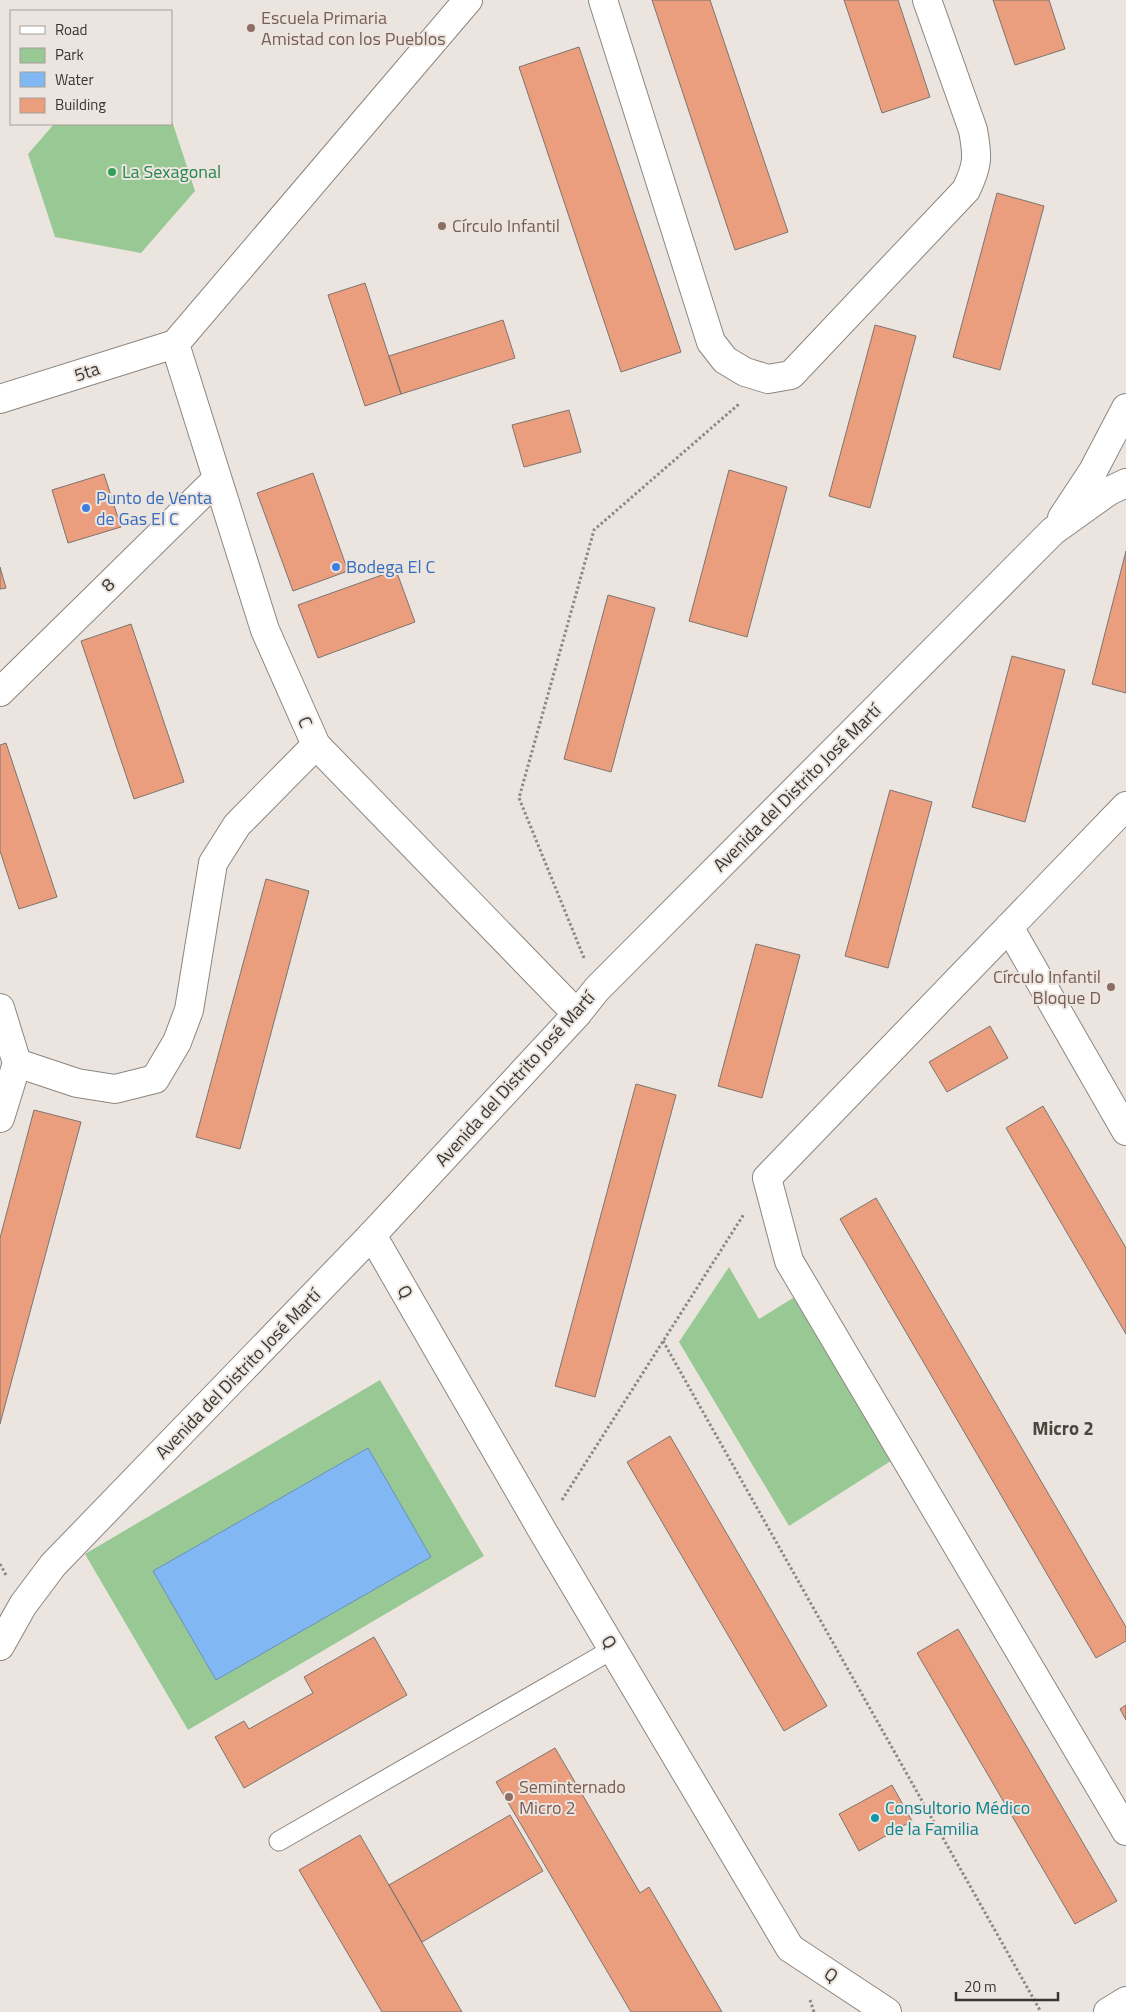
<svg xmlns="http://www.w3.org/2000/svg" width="1126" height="2012" viewBox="0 0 1126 2012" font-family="'Titillium Web',sans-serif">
<rect width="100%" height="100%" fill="#ece5df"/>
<path fill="#98c995" d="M171 118 195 191 141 253 55 237 28 154 54 124H171Z
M729 1267 759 1319 801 1293 897 1457 789 1526 679 1342Z
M380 1380 484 1556 188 1730 85 1554Z"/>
<path fill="#81b7f3" stroke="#6b90b9" d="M368 1448 431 1557 216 1680 153 1571Z"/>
<path fill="#eb9e7d" stroke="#7c7470" d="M652 0H710L788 232 735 250Z
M844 0H898L930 97 882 113Z
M993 0H1049L1065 49 1015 65Z
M579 47 681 352 621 372 519 67Z
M997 193 1044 206 1000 370 953 357Z
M365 283 401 394 365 406 328 295Z
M503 320 515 358 401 394 389 356Z
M875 325 916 336 870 508 829 496Z
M569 410 581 452 524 467 512 425Z
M729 470 787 487 747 637 689 621Z
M313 473 348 571 293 591 257 493Z
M104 474 121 527 68 543 52 490Z
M1126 551V693L1092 684Z
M0 567 6 588 0 589Z
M396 570 415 622 318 658 298 605Z
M608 595 655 608 611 772 564 759Z
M131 624 184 782 134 799 81 641Z
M1012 656 1065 670 1025 822 972 807Z
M6 743 57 897 19 909 0 851V745Z
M890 790 932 802 888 968 845 956Z
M266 879 309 891 240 1149 196 1137Z
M756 944 800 955 762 1098 718 1086Z
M990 1026 1008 1058 947 1092 929 1062Z
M636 1084 676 1095 595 1397 555 1386Z
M1043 1106 1126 1248V1334L1006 1128Z
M34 1110 81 1122 0 1424V1238Z
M876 1198 1126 1627V1641L1096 1658 840 1219Z
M670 1436 827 1706 784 1731 627 1462Z
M958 1629 1117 1901 1075 1924 917 1653Z
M374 1637 407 1695 244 1788 215 1737 244 1721 249 1729 313 1693 304 1677Z
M1126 1705V1720L1120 1709Z
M555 1748 640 1893 649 1887 722 2012H631L496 1782Z
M892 1785 912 1821 859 1851 839 1814Z
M510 1815 543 1871 422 1942 389 1885Z
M360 1835 462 2012H382L299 1870Z"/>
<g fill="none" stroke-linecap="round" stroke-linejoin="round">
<g stroke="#8c8680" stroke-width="21">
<path id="service" d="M279 1841 613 1649"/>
</g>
<g stroke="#8c8680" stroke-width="30">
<path id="minor" d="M603 0 711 342 725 360 745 372 768 379 791 375 966 190C978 165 978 157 973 130L927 0
M175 344 265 630 316 745 577 1014
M175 344 468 0
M0 399 175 344
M0 692 217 479
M1126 806 767 1178 789 1261 1126 1831
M1009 927 1126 1131
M0 1008 17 1063 0 1118
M17 1063 77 1083 115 1089 155 1079 177 1042 189 1010 213 863 237 825 316 745
M372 1235 542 1530 790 1948 887 2012
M1108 2012 1126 2001"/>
</g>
<g stroke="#8c8680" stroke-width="30">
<path id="secondary" d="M1062 518 1093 471 1126 408
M0 1646 23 1605 53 1565 372 1235 577 1014 597 989 1053 531 1109 491 1126 483"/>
</g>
<path stroke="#8c8884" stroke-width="3" stroke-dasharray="2.5 2.5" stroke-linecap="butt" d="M584 958 519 798 594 530 739 404
M663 1341 1041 2012
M562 1500 744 1214
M0 1564 6 1575
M810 2000 814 2012"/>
<use href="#service" stroke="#fff" stroke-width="19"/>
<use href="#minor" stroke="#fff" stroke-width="28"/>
<use href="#secondary" stroke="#fff" stroke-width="28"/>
</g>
<g fill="#8d6e63" stroke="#ece5df" stroke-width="2">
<circle cx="251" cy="28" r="5"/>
<circle cx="442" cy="226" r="5"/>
<circle cx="1111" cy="987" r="5"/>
<circle cx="509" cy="1797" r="5"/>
</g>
<circle fill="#2e9e5b" stroke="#ece5df" stroke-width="2" cx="112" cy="172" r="5"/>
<g fill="#3f7fe0" stroke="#ece5df" stroke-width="2">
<circle cx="86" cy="508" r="5"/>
<circle cx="336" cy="567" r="5"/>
</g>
<circle fill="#0f9aa8" stroke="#ece5df" stroke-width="2" cx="875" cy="1818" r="5"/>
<g text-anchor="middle" stroke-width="4" stroke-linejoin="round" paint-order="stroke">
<g font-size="18" fill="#785e54" stroke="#ece5df" text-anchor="start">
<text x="261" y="24">Escuela Primaria<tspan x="261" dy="21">Amistad con los Pueblos</tspan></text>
<text x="452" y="232">Círculo Infantil</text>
<text x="1101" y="983" text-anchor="end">Círculo Infantil<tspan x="1101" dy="21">Bloque D</tspan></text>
<text x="519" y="1793">Seminternado<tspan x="519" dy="21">Micro 2</tspan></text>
</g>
<g font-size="18" fill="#27864d" stroke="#ece5df" text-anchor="start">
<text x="122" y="178">La Sexagonal</text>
</g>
<g font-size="18" fill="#383633" stroke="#ece5df">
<text transform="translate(87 372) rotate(-18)" y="6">5ta</text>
<text transform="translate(108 585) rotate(-45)" y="6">8</text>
<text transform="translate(305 722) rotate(66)" y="6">C</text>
<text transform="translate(797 788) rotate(-45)" y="6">Avenida del Distrito José Martí</text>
<text transform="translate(515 1079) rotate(-48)" y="6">Avenida del Distrito José Martí</text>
<text transform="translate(405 1292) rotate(60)" y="6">Q</text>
<text transform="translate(238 1374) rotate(-46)" y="6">Avenida del Distrito José Martí</text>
<text transform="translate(609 1642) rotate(59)" y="6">Q</text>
<text transform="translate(831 1975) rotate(33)" y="6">Q</text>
</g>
<g font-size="18" fill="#366cbe" stroke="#ece5df" text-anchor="start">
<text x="96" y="504">Punto de Venta<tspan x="96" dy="21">de Gas El C</tspan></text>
<text x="346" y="573">Bodega El C</text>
</g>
<g font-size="18" fill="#0d838f" stroke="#ece5df" text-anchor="start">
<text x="885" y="1814">Consultorio Médico<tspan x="885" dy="21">de la Familia</tspan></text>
</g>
<g font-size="19" font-weight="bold" fill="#4c4641" stroke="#ece5df">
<text x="1063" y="1435">Micro 2</text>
</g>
</g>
<rect x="10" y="10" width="162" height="115" fill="#ece5df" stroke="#a49f9a"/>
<rect x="20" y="26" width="25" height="8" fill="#ffffff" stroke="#a49f9a"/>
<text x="55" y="35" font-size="15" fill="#383633">Road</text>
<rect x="20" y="48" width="25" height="15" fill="#98c995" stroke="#a49f9a"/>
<text x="55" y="60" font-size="15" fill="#383633">Park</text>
<rect x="20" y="72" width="25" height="15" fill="#81b7f3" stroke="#a49f9a"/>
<text x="55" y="85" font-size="15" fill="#383633">Water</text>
<rect x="20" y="98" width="25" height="15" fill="#eb9e7d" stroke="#a49f9a"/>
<text x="55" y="110" font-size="15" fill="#383633">Building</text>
<path d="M956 1992v8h102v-8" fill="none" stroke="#383633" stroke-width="2.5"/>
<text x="964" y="1992" font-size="15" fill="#383633" stroke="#ece5df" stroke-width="4" paint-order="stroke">20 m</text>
</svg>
